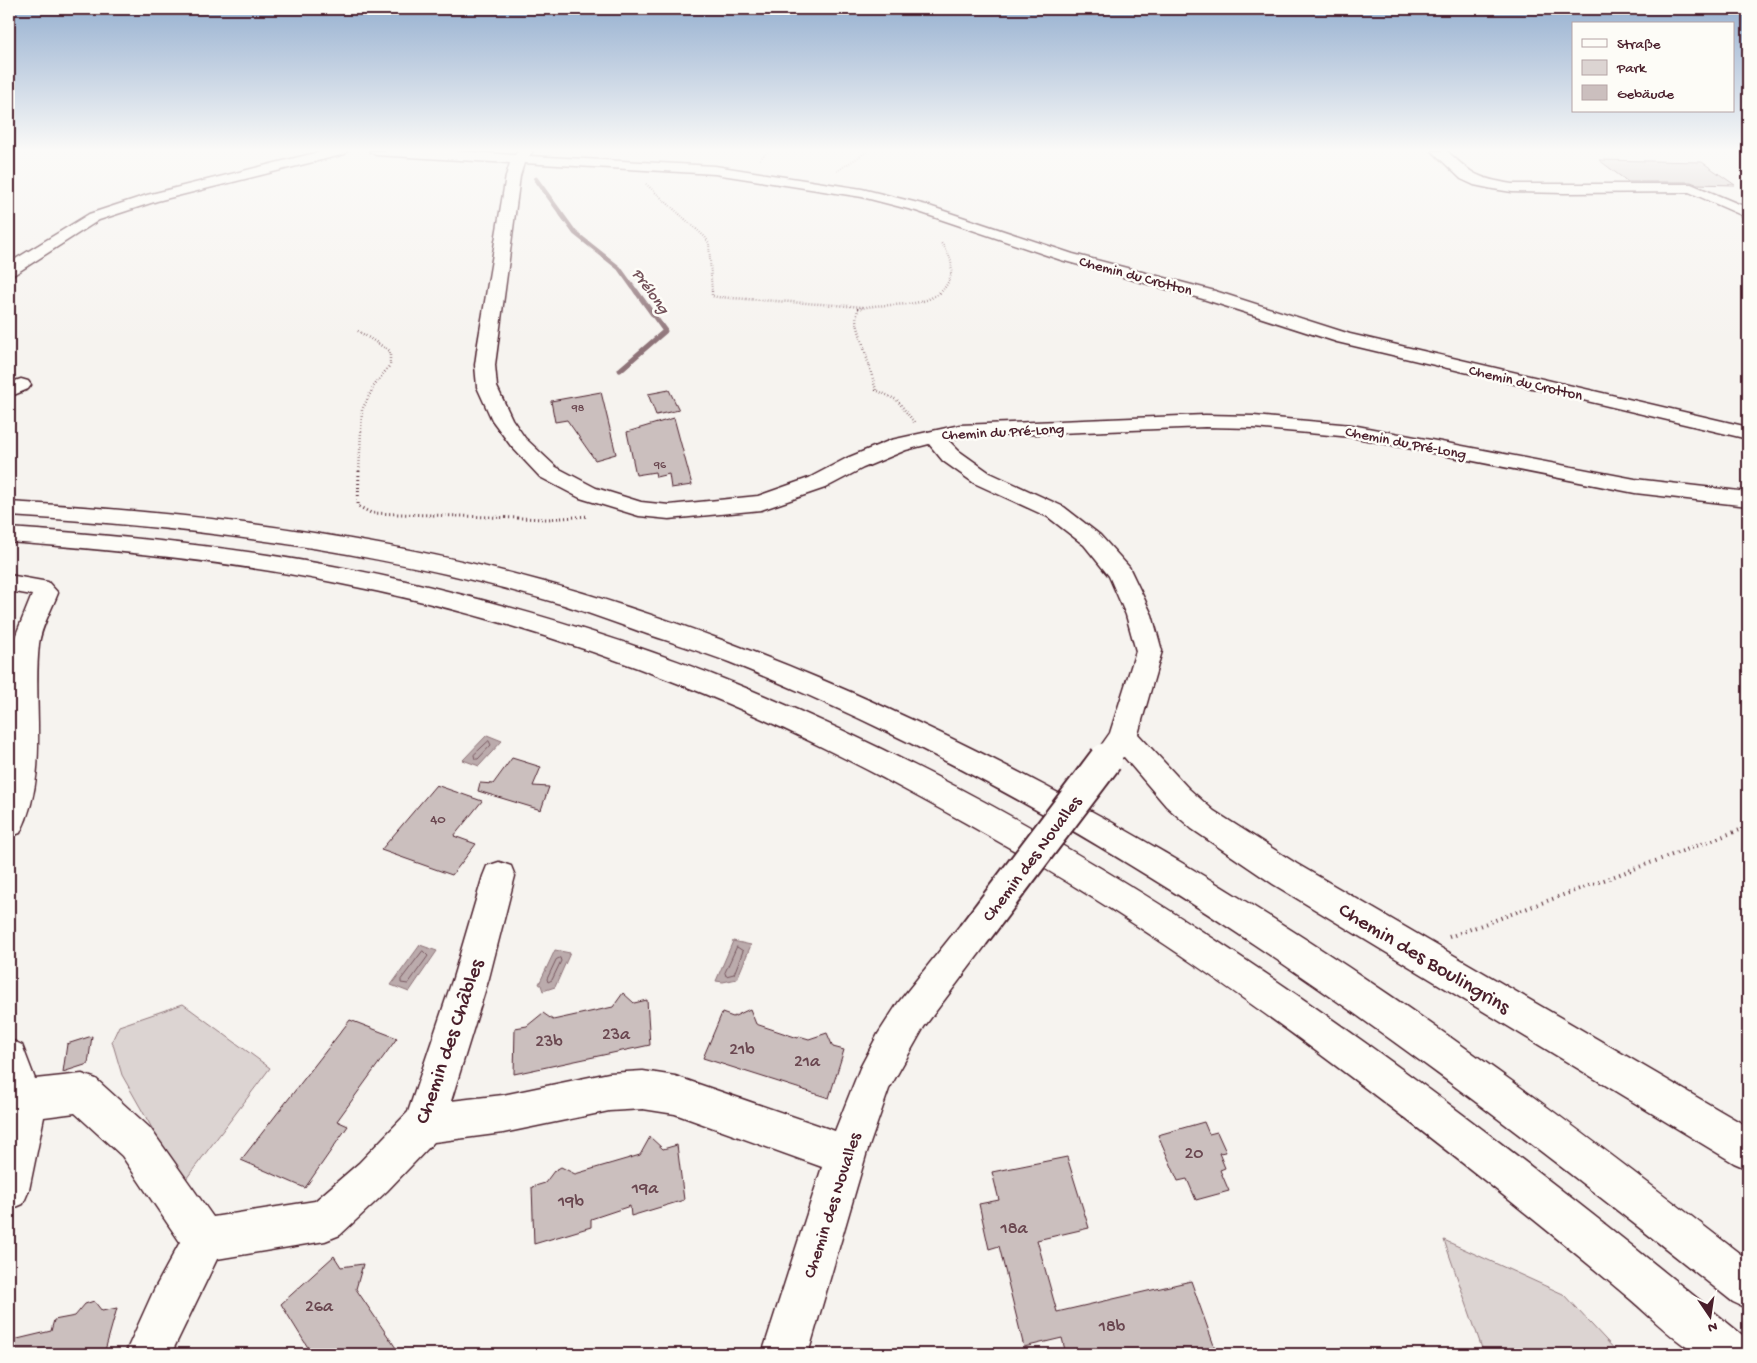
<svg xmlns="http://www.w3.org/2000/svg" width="1757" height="1363" viewBox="0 0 1757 1363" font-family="'Gochi Hand',sans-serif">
<rect width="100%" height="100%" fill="#f6f3ef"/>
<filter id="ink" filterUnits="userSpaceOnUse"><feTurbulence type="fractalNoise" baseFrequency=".02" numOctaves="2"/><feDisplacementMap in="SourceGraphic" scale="10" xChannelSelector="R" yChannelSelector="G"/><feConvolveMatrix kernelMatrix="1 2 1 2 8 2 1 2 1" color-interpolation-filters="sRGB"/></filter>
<g filter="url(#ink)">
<path fill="#dcd4d2" stroke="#937a7e" d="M183 1004 270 1068 183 1183 122 1075 112 1041 119 1026Z
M1444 1240 1563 1294 1619 1354H1484Z"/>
<path fill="#bbabac" stroke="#8e7378" d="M487 735 502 741 479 766 463 760Z
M733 941 751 945 737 979 723 982 716 981Z
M420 945 437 951 409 992 391 985Z
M555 950 570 953 555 987 543 991 541 985 539 984Z"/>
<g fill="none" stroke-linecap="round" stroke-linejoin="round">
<path stroke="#77575f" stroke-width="1" d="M489 741 491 745 478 759H475L474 755Z
M737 947 743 951 734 974 726 976 725 973Z
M423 951 428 956 408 984 401 983V980Z
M560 958 561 961 552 980 548 982 547 979 556 960Z"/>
<path stroke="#8e7378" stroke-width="4.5" d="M536 179 575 233 619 268 637 293"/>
<path stroke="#8e7378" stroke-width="5" d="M620 370 665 331 636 291"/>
</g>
<path fill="#cbbfbe" stroke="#4a1f2b" d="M1599 160 1702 162 1735 185 1696 184 1691 182H1628Z
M669 390 679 410 656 415 648 394Z
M601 392 616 454 595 460 567 420 555 422 551 401Z
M674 418 692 485 671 488 669 474 656 477 655 472 636 475 627 432Z
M512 758 541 767 533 786 549 787 541 810 478 791 480 783 493 784Z
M436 785 482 801 454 836 476 844 452 875 381 850Z
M623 993 634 1003 647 1000 650 1045 514 1074 515 1028 527 1026 543 1013 553 1020 613 1007Z
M750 1009 756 1024 798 1038 799 1036 809 1039 827 1033 833 1047 844 1050 829 1098 703 1058 722 1013 733 1017Z
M350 1020 397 1038 337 1121 348 1126 305 1188 241 1160Z
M92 1036 88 1064 63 1072 67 1044Z
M1204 1122 1209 1134 1217 1132 1226 1152 1219 1153 1225 1168 1220 1170 1229 1191 1196 1200 1187 1179 1178 1181 1158 1135Z
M650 1137 663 1149 677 1145 684 1200 631 1216 630 1206 591 1219V1227L534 1244 532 1187 545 1183 554 1171 561 1167 575 1174 640 1155Z
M1067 1157 1089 1228 1037 1240 1057 1312 1191 1281 1217 1354H1108L1107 1349 1083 1354H1066L1062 1338 1024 1347 999 1246 989 1249 979 1204 999 1200 992 1172Z
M334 1256 341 1267 363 1264 356 1289 400 1354H312L281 1304Z
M94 1301 102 1311 117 1308 104 1354H9V1341L51 1331 54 1320 75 1316 85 1304Z"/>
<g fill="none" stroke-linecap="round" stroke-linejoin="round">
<g stroke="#4a1f2b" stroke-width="3">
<path id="minor" d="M323 151H347L345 154 157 201 99 220 15 274 9 275V263L89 214 147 195Z
M369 151H454L515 155 518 151H533L529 156 715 166 862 189 926 205 1073 254 1215 291 1350 334 1748 427V439L1337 342 1203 299 1061 260 916 211 862 197 715 174 524 163 520 176 495 365 497 387 512 419 525 438 556 467 596 488 641 502 669 505 758 496 809 478 847 458 891 440 960 425 1205 415 1254 416 1352 425 1635 479 1748 492V506L1635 493 1352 437 1254 428 1205 427 960 437 948 440 959 451 990 473 1064 507 1100 535 1129 567 1152 615 1162 651 1138 734 1188 788 1214 811 1297 864 1748 1127V1169L1734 1163 1273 884 1192 829 1166 806 1124 757 1113 761 1103 758 1098 750 1110 733 1136 651 1126 615 1109 576 1084 545 1048 517 974 483 943 461 929 444 906 450 863 468 825 488 761 510 669 519 639 516 580 498 540 477 511 446 492 420 477 387 475 365 478 343 506 176 510 163 376 155Z
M1432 151H1447C1473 175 1477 178 1512 184H1691L1748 208V218L1689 192 1565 193 1512 192 1493 189 1474 185 1461 179Z
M21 379 28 381 31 385 28 389 9 397V383Z
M9 575 48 582 58 593C52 609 41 627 39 644 32 706 50 774 20 833L9 837V735L13 642 32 595 9 591Z
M499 862 511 866 515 876 489 978 451 1101 503 1095 609 1073 643 1071 675 1076 835 1131 860 1068 878 1034 898 1003 961 924 973 919 985 924 990 935 985 946 924 1027 889 1089 866 1155 808 1354H762L822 1167 675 1114 643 1109 609 1111 503 1133 434 1142 387 1191 340 1235 325 1241 217 1259 171 1354H125L154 1290 180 1242 122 1156 75 1113 44 1117 29 1190 23 1204 9 1210V1039L22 1045 35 1079 82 1074 96 1079 150 1128 213 1217 315 1201 359 1163 408 1112 453 978 483 876 487 866Z"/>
</g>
<g stroke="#4a1f2b" stroke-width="3">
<path id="highway" d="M9 502C203 513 397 537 583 593 913 693 1215 867 1492 1067 1579 1129 1664 1195 1748 1260V1309L1733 1302C1422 1054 1102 810 729 662 702 652 674 643 647 634 619 624 592 614 564 605 384 551 196 527 9 516Z
M9 528C159 538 309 555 455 593 550 617 645 647 736 684 1110 836 1435 1084 1746 1338L1748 1354C1731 1354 1704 1359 1691 1350 1669 1336 1650 1316 1630 1299 1590 1265 1549 1232 1508 1199 1349 1073 1185 948 1008 847 903 787 795 729 682 685 569 640 451 605 332 582 226 561 117 550 9 542Z"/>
</g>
<path stroke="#4a1f2b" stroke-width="2" stroke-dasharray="0.5 2" stroke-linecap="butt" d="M760 159 768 151
M837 171 868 151
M646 184 705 237 709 243 712 293
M940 293C956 277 955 258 940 242"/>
<path stroke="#4a1f2b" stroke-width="2.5" stroke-dasharray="0.5 2.5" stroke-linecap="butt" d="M712 291V296L717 297 864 307
M358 331 390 351V365L374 386 362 410 359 472
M914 422 897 400 876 390 856 320 858 309C883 301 920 311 941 291"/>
<path stroke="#4a1f2b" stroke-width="3" stroke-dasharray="1 3" stroke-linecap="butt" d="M359 471 358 506 371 513 548 519 589 516"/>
<path stroke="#4a1f2b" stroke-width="4" stroke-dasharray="1 4.5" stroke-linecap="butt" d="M1449 937 1748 827"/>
<use href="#minor" fill="#fdfcf7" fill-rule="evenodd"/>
<use href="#highway" fill="#fdfcf7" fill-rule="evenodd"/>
<g stroke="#4a1f2b" stroke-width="36" stroke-linecap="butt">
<path id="minor-bridge" d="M973 935 1106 759"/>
</g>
<use href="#minor-bridge" stroke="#fdfcf7" stroke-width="32"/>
</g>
</g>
<linearGradient id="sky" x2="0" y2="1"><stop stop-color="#96b0d0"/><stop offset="0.44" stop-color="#fbfaf8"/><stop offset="1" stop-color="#fbfaf8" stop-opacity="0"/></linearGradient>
<rect width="1757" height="342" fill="url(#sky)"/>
<g text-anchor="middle" stroke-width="5" stroke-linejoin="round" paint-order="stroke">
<g font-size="12" fill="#6a4750">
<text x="578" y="411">98</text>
<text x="660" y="468">96</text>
</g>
<g font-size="15" fill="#4a1f2b" stroke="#fdfcf7">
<text transform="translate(1136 275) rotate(15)" y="5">Chemin du Crotton</text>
<text transform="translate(1526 382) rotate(13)" y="5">Chemin du Crotton</text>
<text transform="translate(1003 431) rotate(-3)" y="5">Chemin du Pré-Long</text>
<text transform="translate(1406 442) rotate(11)" y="5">Chemin du Pré-Long</text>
</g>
<g font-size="15" fill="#6a4750">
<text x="438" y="823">40</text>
</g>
<g font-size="16" font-style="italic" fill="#725058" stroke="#fdfcf7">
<text transform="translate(652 290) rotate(54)" y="6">Prélong</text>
</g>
<g font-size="18" fill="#4a1f2b" stroke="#fdfcf7">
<text transform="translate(1031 858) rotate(-53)" y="6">Chemin des Novalles</text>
<text transform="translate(831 1205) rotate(-72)" y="6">Chemin des Novalles</text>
</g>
<g font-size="18" fill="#6a4750">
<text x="616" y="1039">23a</text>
<text x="549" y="1046">23b</text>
<text x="742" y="1054">21b</text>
<text x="807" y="1066">21a</text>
<text x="1194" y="1158">20</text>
<text x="645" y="1193">19a</text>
<text x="571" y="1206">19b</text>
<text x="1014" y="1233">18a</text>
<text x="319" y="1311">26a</text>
<text x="1112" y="1331">18b</text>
</g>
<g font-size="21" fill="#4a1f2b" stroke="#fdfcf7">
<text transform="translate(1425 957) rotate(31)" y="7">Chemin des Boulingrins</text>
<text transform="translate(448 1041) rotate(-71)" y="7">Chemin des Châbles</text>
</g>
</g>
<rect width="1757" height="1363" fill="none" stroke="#fdfcf7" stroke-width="30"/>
<rect x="15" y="15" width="1727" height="1333" fill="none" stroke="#4a1f2b" stroke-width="2" filter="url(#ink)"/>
<rect x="1572" y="22" width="162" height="90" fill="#fdfcf7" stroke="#b5a4a5"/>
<rect x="1582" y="39" width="25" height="8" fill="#fdfcf7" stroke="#b5a4a5"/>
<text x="1617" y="48" font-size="15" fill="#4a1f2b">Straße</text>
<rect x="1582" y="60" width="25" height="15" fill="#dcd4d2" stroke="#b5a4a5"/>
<text x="1617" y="72" font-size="15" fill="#4a1f2b">Park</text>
<rect x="1582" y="85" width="25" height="15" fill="#cbbfbe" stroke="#b5a4a5"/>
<text x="1617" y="98" font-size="15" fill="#4a1f2b">Gebäude</text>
<g transform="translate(1710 1316) rotate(167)" stroke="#fdfcf7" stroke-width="4" paint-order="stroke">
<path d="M0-4L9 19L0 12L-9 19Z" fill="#4a1f2b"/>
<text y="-8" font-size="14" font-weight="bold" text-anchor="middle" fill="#4a1f2b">N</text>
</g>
</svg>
